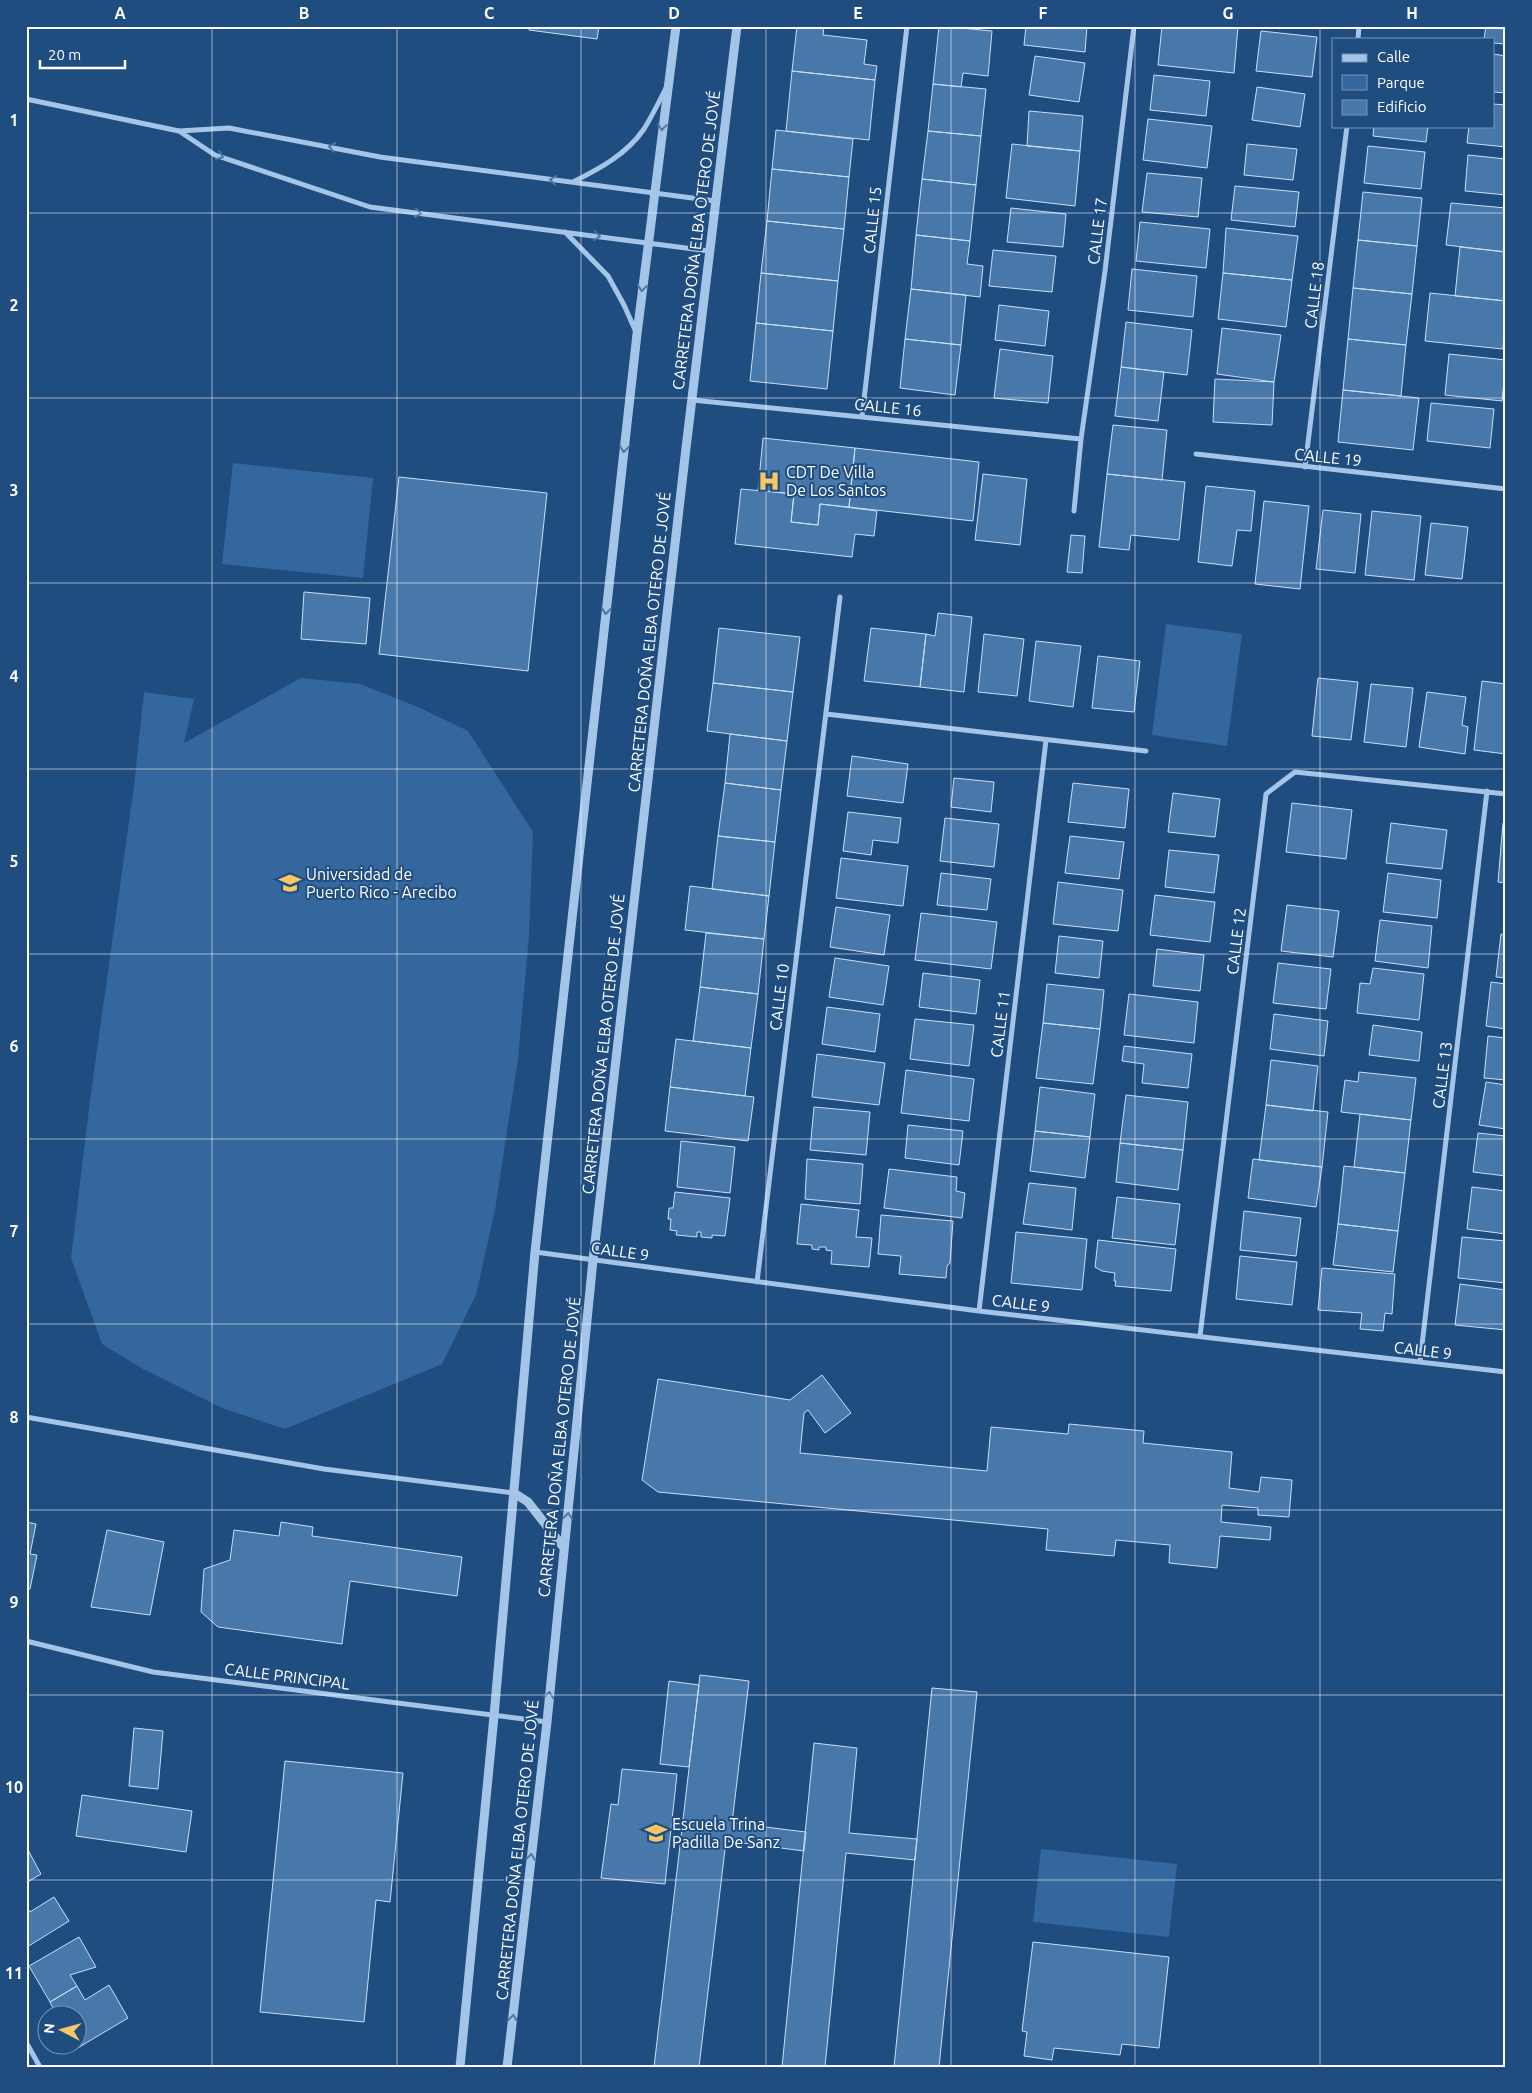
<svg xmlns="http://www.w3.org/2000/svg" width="1532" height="2093" viewBox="0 0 1532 2093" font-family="Ubuntu,sans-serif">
<rect width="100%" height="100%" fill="#204d80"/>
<path fill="#33679e" d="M233 463 373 478 363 578 222 564Z
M1166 624 1242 634 1227 746 1152 735Z
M301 678 360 684 418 707 468 731 533 832 529 935 518 1059 495 1210 476 1295 442 1364 285 1429 222 1408 143 1369 102 1344 71 1258 90 1100 134 786 144 692 194 699 184 743Z
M1041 1849 1177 1864 1169 1937 1033 1922Z"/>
<path fill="#4877aa" stroke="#c9dff6" d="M529 26H599L597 39 529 30Z
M797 26H824L823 35 867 40 864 64 877 66 875 80 792 71Z
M939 26 992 31 988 76 963 73 961 87 933 84Z
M1026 26H1087L1085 52 1024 45Z
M1162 26H1238L1234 73 1158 65Z
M1486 26H1506V44L1493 43V39H1484Z
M1261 31 1317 37 1312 77 1256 71Z
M1493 54 1506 56V93L1493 92Z
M1035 56 1085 63 1079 102 1029 95Z
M792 71 875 80 869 140 786 131Z
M1154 75 1210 81 1206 116 1150 110Z
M933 84 986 89 981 136 928 131Z
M1257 87 1305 94 1300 127 1252 120Z
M1493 104 1506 105V147L1467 143 1469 126H1493Z
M1029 111 1083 116 1080 151 1027 146Z
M1148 119 1212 126 1207 168 1143 160Z
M1374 126H1428L1426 142 1373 136Z
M776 130 853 139 849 177 772 169Z
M928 131 981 136 976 185 922 179Z
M1012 144 1080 151 1075 206 1006 198Z
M1247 144 1297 149 1293 180 1244 175Z
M1368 146 1425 152 1421 189 1364 183Z
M1468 155 1506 159V195L1465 191Z
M772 169 849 177 844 229 767 221Z
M1147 173 1202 178 1198 217 1142 212Z
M922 179 976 185 970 241 916 235Z
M1235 186 1299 192 1295 227 1231 220Z
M1363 192 1422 198 1417 246 1358 240Z
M1451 203 1506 208V252L1446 245Z
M1011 208 1066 214 1063 247 1007 242Z
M767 221 844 229 838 281 761 273Z
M1140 222 1210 229 1206 268 1136 261Z
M1226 228 1298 236 1292 280 1223 273Z
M916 235 970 241 967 264 983 266 980 297 911 289Z
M1358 240 1417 246 1412 294 1353 288Z
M1460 247 1506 252V301L1455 296Z
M993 250 1056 256 1052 292 989 286Z
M1132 269 1197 276 1193 317 1128 310Z
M761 273 838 281 833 331 756 323Z
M1223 273 1292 280 1286 327 1218 319Z
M1353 288 1412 294 1406 345 1348 339Z
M911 289 966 295 961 345 905 339Z
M1430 293 1506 301 1503 349 1425 341Z
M999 305 1049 311 1045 346 995 340Z
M1126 322 1192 330 1187 375 1121 367Z
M756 323 833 331 827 389 750 381Z
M1222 328 1281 335 1274 382 1217 374Z
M905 339 961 345 955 395 900 388Z
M1348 339 1406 345 1401 396 1343 390Z
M1000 349 1053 356 1048 403 994 398Z
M1449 354 1506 360 1502 401 1445 395Z
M1121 367 1164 372 1158 421 1115 416Z
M1215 379 1274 382 1272 425 1213 422Z
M1343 390 1419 398 1413 450 1338 442Z
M1431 403 1494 409 1490 448 1427 441Z
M1113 425 1167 430 1162 480 1107 474Z
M763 438 855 448 849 507 820 504 818 525 791 522 794 494 758 490Z
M855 448 979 462 973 521 849 507Z
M983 474 1027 479 1020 545 975 540Z
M1107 474 1185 482 1179 540 1131 535 1129 550 1099 547Z
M399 477 547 493 528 671 379 654Z
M1206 486 1255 491 1251 531 1237 530 1232 566 1198 562Z
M741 489 794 494 791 522 818 525 820 504 877 511 874 536 855 534 852 557 735 544Z
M1264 501 1309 506 1300 589 1255 584Z
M1323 510 1361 514 1355 573 1316 569Z
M1372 511 1421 516 1414 580 1365 575Z
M1431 523 1468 527 1462 579 1425 575Z
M1071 535 1085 536 1082 573 1067 572Z
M304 592 370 598 366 644 301 639Z
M938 613 972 617 964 692 920 687 926 634 935 636Z
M719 628 800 637 793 692 713 683Z
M871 628 926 634 920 687 864 681Z
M984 634 1024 639 1017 696 978 692Z
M1036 641 1081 646 1073 707 1029 701Z
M1098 656 1140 661 1134 712 1092 708Z
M1318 678 1358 682 1351 740 1312 736Z
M1482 681 1506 684V754L1474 750Z
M713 683 793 692 787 741 707 731Z
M1371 684 1413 688 1406 747 1364 742Z
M1427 692 1466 697 1462 725 1468 727 1465 754 1419 747Z
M730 734 787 741 781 790 725 783Z
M852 756 908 764 903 803 847 796Z
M954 778 994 782 991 812 951 807Z
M725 783 781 790 775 842 718 836Z
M1073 783 1129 789 1125 828 1068 822Z
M1173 793 1220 799 1215 837 1168 832Z
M1292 803 1352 810 1346 859 1286 852Z
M848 812 901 818 898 843 873 840 871 855 843 851Z
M945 818 999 824 994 867 940 861Z
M1391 823 1447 830 1442 869 1386 863Z
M1503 823H1506V883L1498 882Z
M718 836 775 842 769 896 712 889Z
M1070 836 1124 842 1119 879 1065 873Z
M1169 850 1219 855 1214 893 1165 887Z
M841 858 908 866 903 906 836 898Z
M941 873 991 879 987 910 937 905Z
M1388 873 1441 880 1437 918 1383 912Z
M1058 882 1123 890 1118 931 1053 924Z
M690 886 769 896 764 939 685 930Z
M1155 895 1215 902 1210 942 1150 935Z
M1287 905 1339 911 1333 957 1281 951Z
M836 907 890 915 884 955 830 947Z
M921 913 997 922 991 969 915 960Z
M1380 920 1432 926 1428 968 1375 961Z
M706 933 764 939 758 994 700 987Z
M1501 934 1506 935V978L1496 977Z
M1059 936 1103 941 1099 978 1055 973Z
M1157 949 1204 955 1200 991 1153 986Z
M835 958 889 966 883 1005 829 997Z
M1278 963 1331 969 1326 1009 1273 1003Z
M1373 968 1424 974 1419 1020 1357 1013 1360 983 1370 984Z
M923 973 980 980 976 1014 919 1007Z
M1491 982 1506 984V1029L1486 1026Z
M1047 984 1104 990 1100 1029 1043 1023Z
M700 987 758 994 751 1048 693 1041Z
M1129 994 1198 1002 1194 1043 1124 1035Z
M827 1007 880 1014 875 1052 822 1044Z
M1274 1014 1328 1021 1324 1056 1270 1049Z
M915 1019 974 1025 969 1066 910 1059Z
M1043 1023 1100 1029 1093 1084 1036 1078Z
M1373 1025 1422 1032 1419 1061 1369 1055Z
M1488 1036 1506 1038V1080L1484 1078Z
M676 1039 751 1048 745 1096 670 1087Z
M1124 1046 1192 1054 1188 1088 1142 1083 1144 1064 1122 1061Z
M817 1054 885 1063 879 1105 812 1097Z
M1271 1060 1318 1066 1313 1111 1266 1105Z
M906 1070 974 1079 969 1121 901 1113Z
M1359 1072 1416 1078 1411 1120 1341 1112 1345 1080 1358 1082Z
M1486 1082 1506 1085V1129L1479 1125Z
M670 1087 754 1097 748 1141 665 1131Z
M1040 1087 1095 1094 1090 1137 1035 1131Z
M1126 1095 1188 1102 1183 1150 1120 1143Z
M1266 1105 1328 1112 1322 1167 1259 1160Z
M814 1107 870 1112 866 1155 810 1150Z
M1360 1114 1411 1120 1405 1173 1354 1167Z
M908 1125 963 1131 959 1165 905 1158Z
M1035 1131 1090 1137 1085 1178 1030 1171Z
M1478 1133 1506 1136V1176L1473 1172Z
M681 1141 735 1147 730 1193 677 1187Z
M1120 1143 1183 1150 1178 1190 1116 1182Z
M807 1159 863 1164 860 1204 805 1199Z
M1253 1159 1322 1167 1316 1207 1248 1198Z
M1344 1166 1405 1173 1398 1231 1338 1224Z
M889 1169 957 1177 956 1191 965 1193 962 1218 884 1208Z
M1029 1183 1076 1188 1072 1230 1023 1224Z
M1472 1187 1506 1191V1234L1467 1229Z
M675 1192 730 1198 725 1236 712 1235V1238L701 1237V1232H697V1237L676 1235 677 1231 670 1230 671 1219H668L669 1208H673Z
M1117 1197 1180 1204 1175 1245 1112 1238Z
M801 1204 859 1210 856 1237 872 1238 869 1267 831 1264 832 1251 826 1250V1247H819V1250L812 1249V1245L797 1244Z
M1244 1211 1301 1218 1296 1256 1240 1250Z
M881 1215 953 1221 950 1263 947 1266 946 1278 899 1274 901 1256 878 1254Z
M1338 1224 1398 1231 1393 1272 1333 1265Z
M1016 1232 1087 1239 1082 1290 1011 1283Z
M1462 1237 1506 1241V1283L1458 1278Z
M1098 1240 1176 1249 1171 1291 1115 1286 1116 1281H1114L1115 1273 1102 1271 1095 1267Z
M1240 1256 1297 1262 1292 1305 1236 1299Z
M1322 1268 1395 1274 1392 1314 1385 1313 1383 1331 1360 1329 1362 1313 1318 1310Z
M1460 1284 1506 1290V1330L1455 1325Z
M822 1375 851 1413 825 1433 808 1410 804 1413 800 1453 987 1471 991 1427 1068 1434 1069 1424 1144 1431 1143 1443 1232 1452 1229 1488 1259 1492 1261 1477 1292 1480 1289 1517 1258 1515V1508L1222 1505 1221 1522 1271 1527 1270 1540 1220 1536 1217 1568 1169 1563 1170 1545 1116 1540 1114 1556 1046 1550 1048 1529 658 1492 642 1480 658 1379 790 1400Z
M26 1522 36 1524 30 1554 37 1555 30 1589 26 1588Z
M281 1522 313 1527 312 1536 462 1557 457 1596 350 1581 342 1644 218 1627 201 1612 204 1569 230 1560 234 1530 279 1536Z
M107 1530 164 1542 150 1615 91 1607Z
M700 1675 749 1681 732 1823 806 1832 804 1851 726 1841 699 2067H654Z
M669 1681 699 1685 689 1767 660 1764Z
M932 1688 977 1692 939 2067H894Z
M134 1728 163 1731 158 1789 129 1786Z
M814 1743 857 1748 849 1833 917 1839 915 1860 846 1853 825 2067H782Z
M285 1761 403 1773 390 1902 376 1900 364 2022 260 2012Z
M622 1769 677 1774 665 1884 601 1878 611 1804 618 1805Z
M82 1795 192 1811 186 1852 76 1836Z
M28 1850 41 1874 26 1883V1851Z
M54 1897 69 1921 27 1947 26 1906 30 1912Z
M79 1937 96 1967 70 1975 77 1986 50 2002 29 1966Z
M1033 1942 1169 1957 1159 2048 1122 2044 1120 2055 1054 2048 1052 2060 1024 2056 1027 2032 1022 2031Z
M109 1985 128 2018 76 2049 74 2046H78V2016H57L50 2002 77 1986 85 2000Z"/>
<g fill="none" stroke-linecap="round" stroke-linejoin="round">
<path stroke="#a5c5e8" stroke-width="5" d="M1358 39 1359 26
M26 99 179 131 229 128 380 157 715 201
M179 131 215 155 370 207 709 251
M573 182C599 169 627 154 644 129 652 116 659 102 666 88
M565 232 608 276 624 305 636 332
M692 400 1081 439
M862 417 907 26
M1196 454 1506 489
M1305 467 1347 126
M1074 511 1081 439 1105 271 1134 26
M826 714 1146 751
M535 1252 979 1311 1506 1372
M757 1282 840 597
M979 1311 1046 740
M1200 1336 1266 794 1295 772 1506 794
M1420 1362 1487 791
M26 1417 324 1469 514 1493
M26 1641 153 1672 547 1722
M26 2042 40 2067"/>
<path stroke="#a5c5e8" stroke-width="9" d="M514 1493 528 1502 564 1548
M460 2067 494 1716 535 1252 637 334 676 26
M507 2067 547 1722 593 1260 686 448 737 26"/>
</g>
<defs><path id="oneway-chevron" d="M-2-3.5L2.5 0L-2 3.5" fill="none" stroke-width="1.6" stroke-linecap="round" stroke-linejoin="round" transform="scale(1.25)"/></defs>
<g stroke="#4f77a4">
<use href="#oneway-chevron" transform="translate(662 127) rotate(97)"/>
<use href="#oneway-chevron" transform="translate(332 147) rotate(-169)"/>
<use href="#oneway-chevron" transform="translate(220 156) rotate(22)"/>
<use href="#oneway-chevron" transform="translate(553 180) rotate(-172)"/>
<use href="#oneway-chevron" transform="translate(418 213) rotate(7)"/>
<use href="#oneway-chevron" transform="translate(597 236) rotate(7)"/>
<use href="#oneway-chevron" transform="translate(642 288) rotate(97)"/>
<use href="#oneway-chevron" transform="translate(624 449) rotate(96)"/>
<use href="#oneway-chevron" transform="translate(606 611) rotate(96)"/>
<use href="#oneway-chevron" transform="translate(568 1516) rotate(-84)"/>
<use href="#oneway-chevron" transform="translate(549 1695) rotate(-84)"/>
<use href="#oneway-chevron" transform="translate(531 1857) rotate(-83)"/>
<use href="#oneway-chevron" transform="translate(513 2018) rotate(-83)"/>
</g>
<path fill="none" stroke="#fff" stroke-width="1" stroke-opacity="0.55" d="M212 26V2067M397 26V2067M581 26V2067M766 26V2067M951 26V2067M1135 26V2067M1320 26V2067M26 213H1506M26 398H1506M26 583H1506M26 769H1506M26 954H1506M26 1139H1506M26 1324H1506M26 1510H1506M26 1695H1506M26 1880H1506"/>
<defs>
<g id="hospital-bare" transform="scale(1.725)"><path d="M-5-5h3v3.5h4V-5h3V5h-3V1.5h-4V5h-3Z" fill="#f6c765" stroke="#204d80" stroke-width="2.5" paint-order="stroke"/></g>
<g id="university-bare" transform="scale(1.725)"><path d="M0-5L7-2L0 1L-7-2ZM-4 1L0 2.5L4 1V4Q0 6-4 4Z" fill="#f6c765" stroke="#204d80" stroke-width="2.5" paint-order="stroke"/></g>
<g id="school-bare" transform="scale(1.725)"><path d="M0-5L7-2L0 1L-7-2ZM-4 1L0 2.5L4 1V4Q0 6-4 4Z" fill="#f6c765" stroke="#204d80" stroke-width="2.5" paint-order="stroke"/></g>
</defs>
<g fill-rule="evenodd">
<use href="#hospital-bare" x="769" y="481"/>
<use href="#university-bare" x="290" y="883"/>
<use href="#school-bare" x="656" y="1833"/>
</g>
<g text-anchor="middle" stroke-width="4" stroke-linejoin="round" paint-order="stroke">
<g font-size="16" fill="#fff" stroke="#204d80">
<text transform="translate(872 220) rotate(-84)" y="6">CALLE 15</text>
<text transform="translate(1097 231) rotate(-83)" y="6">CALLE 17</text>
<text transform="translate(696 240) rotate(-83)" y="6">CARRETERA DOÑA ELBA OTERO DE JOVÉ</text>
<text transform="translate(1314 295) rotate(-83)" y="6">CALLE 18</text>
<text transform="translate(888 407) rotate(6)" y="6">CALLE 16</text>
<text transform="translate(1328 457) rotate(6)" y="6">CALLE 19</text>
<text transform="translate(649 642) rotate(-84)" y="6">CARRETERA DOÑA ELBA OTERO DE JOVÉ</text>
<text transform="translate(1236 941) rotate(-83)" y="6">CALLE 12</text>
<text transform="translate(779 997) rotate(-83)" y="6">CALLE 10</text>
<text transform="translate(1000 1024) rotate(-83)" y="6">CALLE 11</text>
<text transform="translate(603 1044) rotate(-84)" y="6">CARRETERA DOÑA ELBA OTERO DE JOVÉ</text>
<text transform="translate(1442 1075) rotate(-83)" y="6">CALLE 13</text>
<text transform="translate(620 1251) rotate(8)" y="6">CALLE 9</text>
<text transform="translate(1021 1303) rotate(7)" y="6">CALLE 9</text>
<text transform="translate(1423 1350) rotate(7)" y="6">CALLE 9</text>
<text transform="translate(559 1447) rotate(-84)" y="6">CARRETERA DOÑA ELBA OTERO DE JOVÉ</text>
<text transform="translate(287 1676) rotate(7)" y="6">CALLE PRINCIPAL</text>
<text transform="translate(517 1850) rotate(-84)" y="6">CARRETERA DOÑA ELBA OTERO DE JOVÉ</text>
</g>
<g font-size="16" fill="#fff" stroke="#204d80" text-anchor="start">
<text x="786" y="478">CDT De Villa<tspan x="786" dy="18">De Los Santos</tspan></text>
<text x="306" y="880">Universidad de<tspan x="306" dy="18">Puerto Rico - Arecibo</tspan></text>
<text x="672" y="1830">Escuela Trina<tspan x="672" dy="18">Padilla De Sanz</tspan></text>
</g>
</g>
<rect width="1532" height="2093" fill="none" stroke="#204d80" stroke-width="55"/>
<rect x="1332" y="38" width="162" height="90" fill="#204d80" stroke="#7994b3"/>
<rect x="1342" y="54" width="25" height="8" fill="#a5c5e8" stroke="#7994b3"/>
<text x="1377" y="62" font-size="15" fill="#ffffff">Calle</text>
<rect x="1342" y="75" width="25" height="15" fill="#33679e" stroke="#7994b3"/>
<text x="1377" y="88" font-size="15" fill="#ffffff">Parque</text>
<rect x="1342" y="100" width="25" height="15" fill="#4877aa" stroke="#7994b3"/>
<text x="1377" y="112" font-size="15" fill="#ffffff">Edificio</text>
<g transform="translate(62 2030) rotate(276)"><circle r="24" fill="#204d80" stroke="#7994b3"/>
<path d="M0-4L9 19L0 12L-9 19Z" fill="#f6c765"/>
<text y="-8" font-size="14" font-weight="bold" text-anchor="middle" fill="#ffffff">N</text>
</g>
<path d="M40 60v8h85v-8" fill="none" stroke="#ffffff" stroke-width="2.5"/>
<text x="48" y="60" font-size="15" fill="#ffffff" stroke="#204d80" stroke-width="4" paint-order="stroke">20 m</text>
<rect x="28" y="28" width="1476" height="2038" fill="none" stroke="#fff" stroke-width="2"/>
<g font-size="16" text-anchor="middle" font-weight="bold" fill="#fff">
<text x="120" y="19">A</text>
<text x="304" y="19">B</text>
<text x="489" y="19">C</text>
<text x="674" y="19">D</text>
<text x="858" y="19">E</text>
<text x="1043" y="19">F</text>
<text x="1228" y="19">G</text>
<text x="1412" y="19">H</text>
<text x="14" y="126">1</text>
<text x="14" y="311">2</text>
<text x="14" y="496">3</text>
<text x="14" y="682">4</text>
<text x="14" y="867">5</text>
<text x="14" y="1052">6</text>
<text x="14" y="1237">7</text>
<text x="14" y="1423">8</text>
<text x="14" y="1608">9</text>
<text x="14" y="1793">10</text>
<text x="14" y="1979">11</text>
</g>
</svg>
